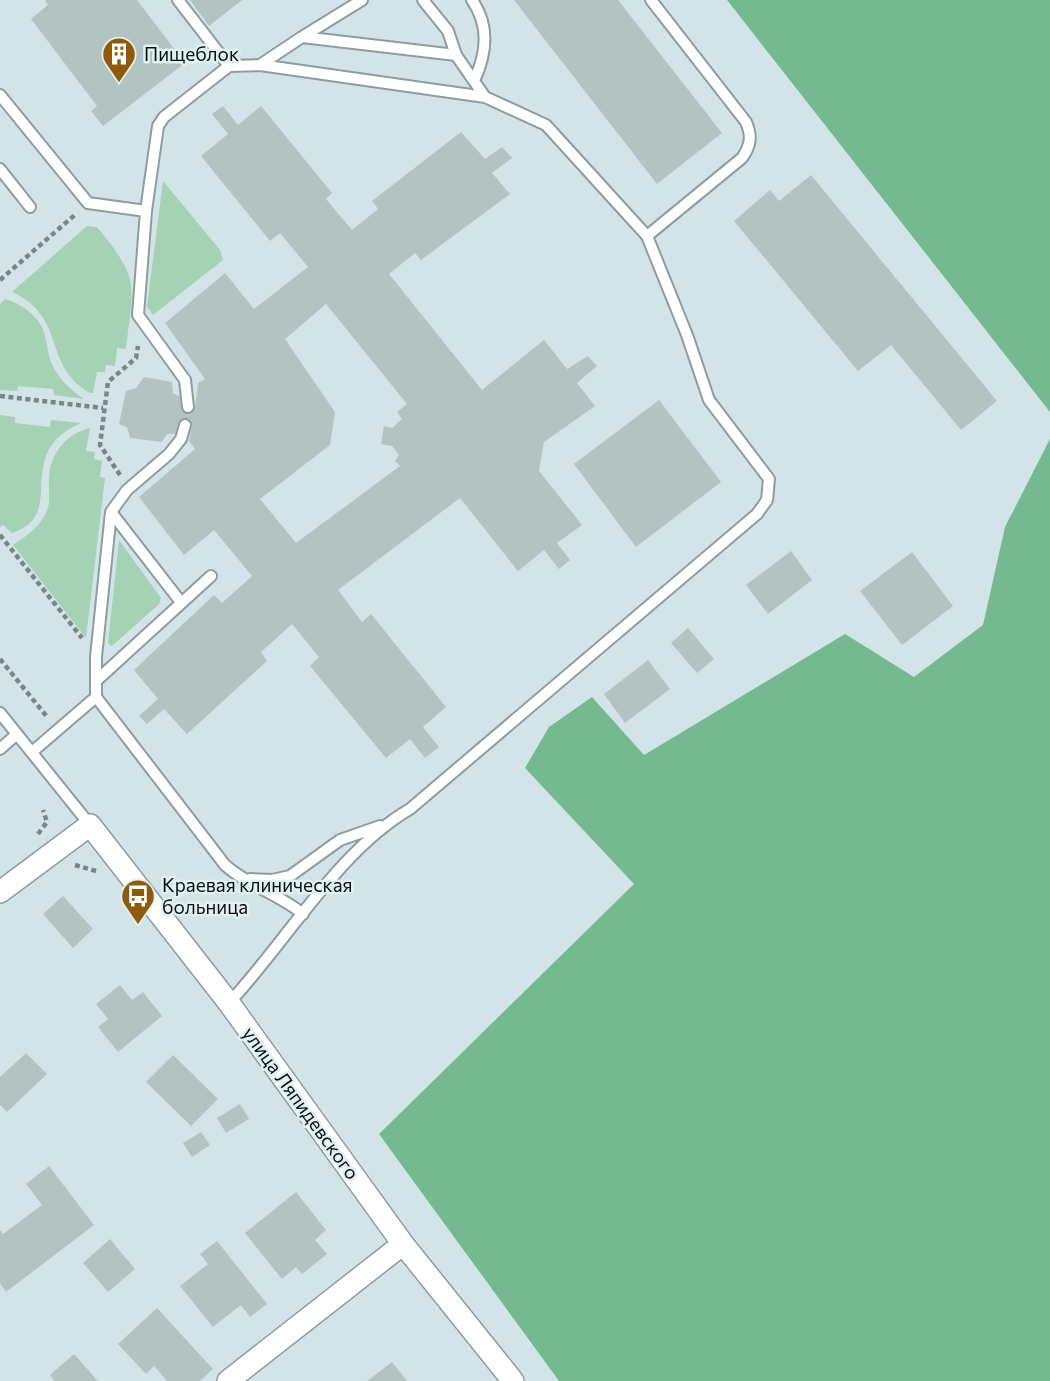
<svg xmlns="http://www.w3.org/2000/svg" width="1050" height="1381" viewBox="0 0 1050 1381" font-family="Commissioner,sans-serif">
<rect width="100%" height="100%" fill="#d3e4e8"/>
<path fill="#a5d1b4" d="M163 181 220 250 223 260 153 315 147 306Z
M87 226 97 227C141 280 133 284 126 349L117 348 115 366 106 365 105 372H97L93 393H90C41 364 68 318 12 292Z
M5 299C25 305 43 319 46 340 48 348 48 355 51 362 57 378 71 390 84 399L54 395 53 389 18 386 17 391 0 390V304Z
M0 415 15 417V423L50 427 51 420 81 423C10 454 70 514 12 533L3 525 0 527Z
M90 428 86 451 95 452 94 459 102 461 100 477 105 478 86 638 13 545C26 536 40 527 47 511 51 500 48 491 49 479 50 454 65 434 90 428Z
M119 540 161 598 159 604 112 646 108 643Z"/>
<path fill="#75b990" d="M727 0H1050V412Z
M1050 439V1381H559L379 1134 634 884 525 768 549 727 592 697 644 755 845 634 914 677 983 625 1005 527Z"/>
<path fill="#b2c3c1" fill-rule="evenodd" d="M45 0H137L185 63 103 126 91 111 97 106 31 19 48 5Z
M190 0H242L209 26Z
M514 0H618L722 133 657 184Z
M223 106 238 125 261 106 332 193 326 199 352 230 378 209 372 201 461 132 485 159 502 147 512 158 492 173 510 194 421 260 415 253 389 274 482 390 544 340 567 369 588 356 597 366 577 383 595 406 544 442 539 471 582 525 557 543 570 560 559 569 544 550 518 571 460 498 338 590 362 622 371 614 446 707 423 727 439 747 425 758 410 739 386 758 310 666 319 657 292 624 261 652 267 661 187 734 164 709 147 724 139 716 158 699 134 670 214 595 222 603 252 576 214 530 184 555 139 497 195 449 189 441 192 425 178 424 175 434H167L162 442 130 438 127 427 119 424 126 391 136 388 144 377 172 382 173 393 181 397V407L195 408 198 383 205 379 165 323 225 273 254 309 308 267 280 233 270 241 201 156 228 134 212 114ZM326 304 407 404 397 412 402 419 392 428 384 426 381 444 392 446 399 455 395 461 400 466 296 543 260 499 330 445 335 412 285 339Z
M811 175 997 401 961 430 891 345 858 371 734 221 770 190 779 201Z
M659 400 721 482 636 547 574 464Z
M791 551 812 580 768 614 746 585Z
M912 552 953 606 902 645 860 591Z
M688 628 714 659 697 673 671 643Z
M648 660 670 689 625 723 604 694Z
M63 896 93 929 73 948 43 914Z
M120 985 132 1000 143 992 162 1016 118 1052 98 1027 108 1019 96 1004Z
M26 1053 47 1074 7 1112 0 1105V1077Z
M173 1055 218 1099 191 1126 146 1082Z
M240 1104 249 1119 226 1133 217 1118Z
M201 1132 210 1145 192 1157 183 1143Z
M49 1166 94 1225 6 1292 0 1283V1230L3 1234 42 1205 26 1184Z
M296 1192 326 1230 315 1240 327 1254 302 1274 296 1267 282 1279 245 1233Z
M110 1239 135 1269 108 1292 83 1263Z
M217 1241 267 1304 250 1317 241 1305 213 1327 180 1286 208 1264 200 1254Z
M157 1308 213 1369 200 1381H167L154 1366 146 1374 118 1344Z
M74 1354 98 1381H54L50 1375Z
M392 1362 407 1381H367Z"/>
<g fill="none" stroke-linecap="round" stroke-linejoin="round">
<g stroke="#8e9da2" stroke-width="14">
<path id="lane" d="M178 0 229 66 260 65 485 97 546 125 647 236 687 335 709 400 769 479 767 500 757 514 410 809C339 850 286 942 229 1003
M423 0 448 31 456 55
M472 0C490 26 487 53 474 81
M302 37 362 0
M260 65 302 37 456 55 485 97
M0 95 88 203 146 211
M0 169 30 207
M647 236 742 158C751 145 752 136 746 122L651 0
M188 407 185 380 138 315 146 211 158 126 164 117 229 66
M185 425 181 439 169 454 127 490 111 512 96 657V697L225 865C248 886 279 894 303 914
M111 512 180 601
M96 681 211 576
M0 713 90 825
M0 749 17 734
M32 752 96 697
M250 879 272 880 290 876 340 840 380 826"/>
</g>
<g stroke="#8e9da2" stroke-width="24">
<path id="street" d="M0 892 90 825 229 1003 403 1244 513 1381
M228 1381 403 1244"/>
</g>
<path stroke="#798588" stroke-width="4.5" stroke-dasharray="5 3.5" stroke-linecap="butt" d="M0 280 77 213
M0 396 103 408
M120 475 100 445 108 382 136 358 138 346
M0 535 82 638
M0 659 48 718
M38 834 47 822 43 810
M75 865 96 871"/>
<use href="#lane" stroke="#fff" stroke-width="10"/>
<use href="#street" stroke="#fff" stroke-width="21"/>
</g>
<defs>
<g id="building-pin" transform="scale(1.75)"><path d="M0 17L-7.5 6A9.5 9.5 0 1 1 7.5 6Z" fill="#8f5a0c" stroke="#e0f1f5"/><path d="M-4-6H4V6H1V3H-1V6H-4ZM-2.5-4.3h1.7v1.8h-1.7ZM.8-4.3h1.7v1.8H.8ZM-2.5-1h1.7V.8h-1.7ZM.8-1h1.7V.8H.8Z" fill="#fff"/></g>
<g id="bus-pin" transform="scale(1.75)"><path d="M0 17L-7.5 6A9.5 9.5 0 1 1 7.5 6Z" fill="#8f5a0c" stroke="#e0f1f5"/><path d="M-5-6H5V4H4V6H2V4H-2V6H-4V4H-5ZM-3.5-4V0h7V-4ZM-3.5 1.2v1.5H-2V1.2ZM2 1.2v1.5H3.5V1.2Z" fill="#fff"/></g>
</defs>
<g fill-rule="evenodd">
<use href="#building-pin" x="119" y="54"/>
<use href="#bus-pin" x="138" y="896"/>
</g>
<g text-anchor="middle" stroke-width="5" stroke-linejoin="round" paint-order="stroke">
<g font-size="19" fill="#0a0f11" stroke="#e0f1f5" text-anchor="start">
<text x="144" y="61">Пищеблок</text>
<text x="162" y="892">Краевая клиническая<tspan x="162" dy="22">больница</tspan></text>
</g>
<g font-size="19" fill="#0a0f11" stroke="#e0f1f5">
<text transform="translate(301 1103) rotate(54)" y="7">улица Ляпидевского</text>
</g>
</g>
</svg>
